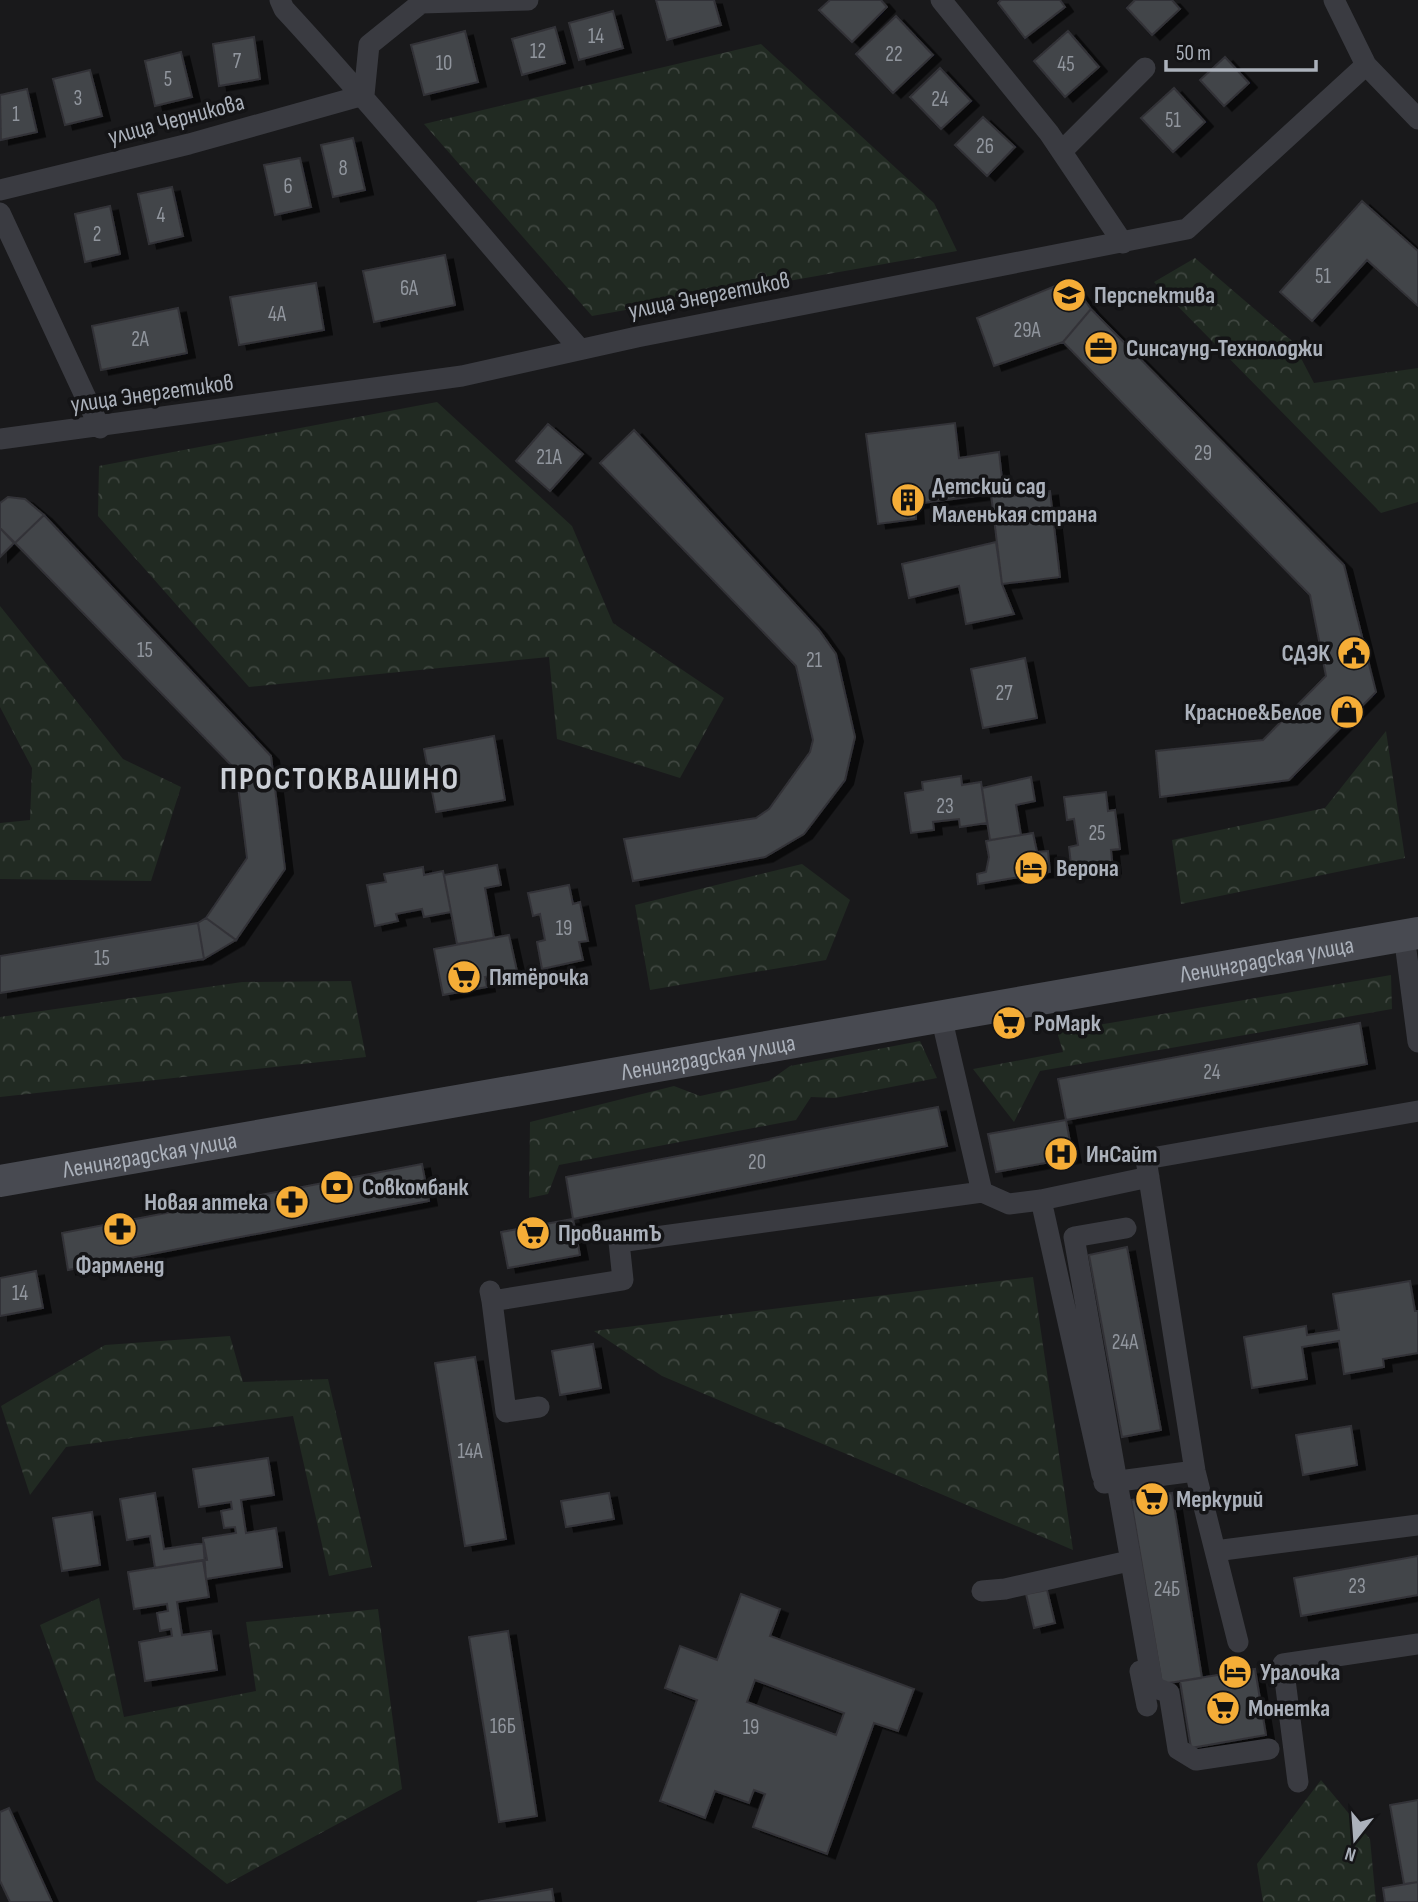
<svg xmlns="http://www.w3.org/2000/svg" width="1418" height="1902" viewBox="0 0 1418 1902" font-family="'Sofia Sans Condensed',sans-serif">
<defs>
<pattern id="forest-crowns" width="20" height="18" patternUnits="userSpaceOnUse" patternTransform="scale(1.75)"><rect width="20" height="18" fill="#212a22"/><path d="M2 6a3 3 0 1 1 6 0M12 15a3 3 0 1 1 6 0" fill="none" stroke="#3f4640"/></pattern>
<filter id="shadow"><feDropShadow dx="8" dy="4.5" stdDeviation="0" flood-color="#0009"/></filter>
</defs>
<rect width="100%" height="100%" fill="#19191b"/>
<path fill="url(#forest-crowns)" d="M761 44 934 203 957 251 592 316 424 124Z
M1195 258 1292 341 1314 383 1418 368V502L1381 513 1154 282Z
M437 402 572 526 613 623 724 698 680 778 557 739 549 657 249 687 98 516 99 466Z
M0 606 123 759 181 787 151 881 0 879V823L30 820 32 768 0 707Z
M1386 731 1405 858 1181 904 1172 840 1325 808Z
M802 864 850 900 826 960 650 990 635 905Z
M1391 975 1392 1009 1040 1071 1014 1122 973 1069 1063 1052 1057 1032Z
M351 981 366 1057 0 1097V1017L242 982Z
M920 1041 937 1078 835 1098 811 1097 796 1120 559 1165 548 1194 529 1198 530 1122 674 1086 700 1096 769 1081 790 1066Z
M1033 1277 1073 1550 662 1376 594 1331Z
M230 1336 243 1382 328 1379 372 1567 329 1576 293 1416 66 1447 30 1495 1 1406 105 1345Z
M99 1598 124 1717 256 1691 246 1622 378 1609 402 1789 227 1884 96 1780 40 1625Z
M1321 1780 1370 1839 1376 1902H1263L1257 1864Z"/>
<path fill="#434448" stroke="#333337" stroke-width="2" fill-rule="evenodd" filter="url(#shadow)" d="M656 0H714L721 25 667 40Z
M830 0H881L887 7 852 42 819 10Z
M1001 0H1060L1065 7 1025 38 998 3Z
M1135 0H1172L1180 9 1152 35 1127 8Z
M613 11 623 48 579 60 569 23Z
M896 16 933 55 893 93 856 54Z
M555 27 565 63 522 75 512 39Z
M465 31 478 82 424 95 411 45Z
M1068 31 1099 67 1065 97 1034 61Z
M254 37 260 79 219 86 213 44Z
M181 52 192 97 155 106 145 61Z
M1225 57 1249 83 1224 106 1200 80Z
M940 68 971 101 941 129 910 97Z
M90 70 102 116 65 125 53 79Z
M1174 88 1205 122 1173 152 1141 118Z
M27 89 37 132 1 140 0 95Z
M983 117 1015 147 987 176 955 145Z
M353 138 365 190 333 197 321 145Z
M300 158 311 207 275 215 264 165Z
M172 187 183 236 149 244 138 194Z
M1362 201 1418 251V306L1367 260 1312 321 1280 292Z
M110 206 120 254 85 262 75 214Z
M445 255 455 305 374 322 363 271Z
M1070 280 1091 309 1063 342 994 366 977 318Z
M316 283 324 330 239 345 230 297Z
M178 308 187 353 101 370 92 326Z
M1091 309 1344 565 1376 692 1289 780 1160 797 1156 751 1263 740 1326 676 1310 595 1063 342Z
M955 423 959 458 999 452 1004 497 1050 491 1060 577 1002 584 991 494 915 504 916 519 878 524 866 434Z
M548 424 583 454 550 491 516 461Z
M634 430 819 630 836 654 855 737 845 780 804 834 765 857 633 881 624 839 756 818 769 809 810 752 813 740 796 666 600 463Z
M8 497 25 499 44 515 15 543 0 528V503Z
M44 515 271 756 285 869 236 940 206 918 247 858 236 770 15 543Z
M0 528 14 543 0 557Z
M996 542 1002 584 1014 614 966 624 959 586 909 598 902 564Z
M1025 658 1037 718 983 728 971 669Z
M494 736 505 800 436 812 424 749Z
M961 776 962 785 981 782 987 823 960 827 959 819 933 822 934 830 911 833 905 793 923 790 922 782Z
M1031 777 1035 801 1016 805 1021 835 990 840 982 788Z
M1106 792 1108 811 1115 810 1120 849 1111 850 1113 869 1072 873 1069 847 1078 845 1074 819 1067 820 1064 797Z
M1033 833 1037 852 1048 851 1050 872 978 884 977 874 986 872 989 857 986 841Z
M497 865 501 885 485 888 494 938 457 944 444 875Z
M423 867 424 875 443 871 451 912 424 917 422 909 396 914 398 921 375 926 367 885 386 882 384 874Z
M569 885 573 904 580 902 588 941 579 942 583 960 542 969 537 942 545 940 540 914 533 916 528 893Z
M206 918 236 940 204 959 198 923Z
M198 923 204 959 0 993V956Z
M509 935 517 971 485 977 487 987 443 995 434 949Z
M1360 1023 1367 1064 1066 1120 1058 1079Z
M938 1107 947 1146 573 1219 566 1177Z
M1066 1120 1073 1158 996 1172 988 1134Z
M422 1164 429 1201 68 1270 62 1233Z
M573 1219 580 1255 508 1268 501 1232Z
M1127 1247 1161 1430 1122 1437 1089 1255Z
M36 1271 43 1308 0 1316V1278Z
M1410 1281 1415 1311H1418V1353L1383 1359 1384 1367 1344 1374 1339 1341 1302 1347 1307 1379 1252 1388 1244 1337 1306 1326 1307 1335 1339 1330 1333 1294Z
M593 1344 601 1388 560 1395 552 1351Z
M475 1357 506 1539 465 1546 435 1363Z
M1351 1426 1357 1465 1303 1475 1296 1435Z
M268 1458 274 1495 241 1500 246 1533 276 1528 282 1567 206 1579 203 1538 236 1533 235 1527 224 1528 221 1511 232 1509 231 1502 199 1507 193 1469Z
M155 1493 164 1549 204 1543 207 1560 155 1568 150 1536 127 1540 120 1499Z
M609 1493 614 1519 566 1527 561 1501Z
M1172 1493 1202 1678 1162 1684 1131 1500Z
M92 1512 100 1565 62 1571 53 1518Z
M1418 1556V1595L1301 1616 1294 1578Z
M203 1560 209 1597 177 1602 182 1635 211 1631 217 1670 145 1681 139 1642 172 1636 171 1629 160 1631 157 1613 168 1611 167 1604 134 1609 128 1572Z
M1047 1590 1055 1623 1034 1628 1026 1594Z
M741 1594 780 1609 770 1636 914 1689 898 1731 874 1723 827 1854 753 1827 765 1794 754 1790 749 1803 715 1791 705 1818 660 1801 697 1700 665 1688 680 1646 717 1660ZM755 1680 844 1713 836 1735 747 1702Z
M508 1631 537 1816 499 1822 469 1637Z
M1255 1669 1266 1735 1191 1748 1180 1681Z
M1418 1800V1882L1404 1884 1390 1805Z
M9 1808 52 1902H10L0 1881V1812Z
M1418 1882V1902H1385L1383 1888Z
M552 1889 554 1902H477Z"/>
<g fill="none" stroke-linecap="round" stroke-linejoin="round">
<path stroke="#3a3b41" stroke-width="21" d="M280 0 284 9C386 119 480 236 579 348
M941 0 1049 133 1123 243
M1334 0 1366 65 1418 119
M1062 151 1145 68
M0 190 189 144 364 95 369 45 421 3 528 0
M0 213 100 428
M0 439 462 376 637 337 1187 229 1366 65
M1404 935 1418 1042
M941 1016 982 1192 1009 1204 1041 1200 1149 1177
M1041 1200 1102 1475
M1126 1228 1074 1237 1153 1687 1169 1693 1178 1749 1196 1760 1269 1749
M490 1291 492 1301 623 1280 619 1242 982 1192
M492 1301 506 1412 539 1407
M1104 1483 1195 1471
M1215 1551 1418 1525
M982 1591 1005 1589 1120 1563
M1238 1642 1195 1471 1146 1159 1418 1111
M1140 1671 1147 1706
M1298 1782 1283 1664 1418 1644"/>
<path stroke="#484a51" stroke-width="32" id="s1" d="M0 1181 1418 933"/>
</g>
<defs>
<g id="school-disc" transform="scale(1.75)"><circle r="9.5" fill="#f5ad37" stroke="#141416"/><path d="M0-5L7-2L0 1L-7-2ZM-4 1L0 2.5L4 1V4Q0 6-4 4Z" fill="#111"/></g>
<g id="office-disc" transform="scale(1.75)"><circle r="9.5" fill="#f5ad37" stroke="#141416"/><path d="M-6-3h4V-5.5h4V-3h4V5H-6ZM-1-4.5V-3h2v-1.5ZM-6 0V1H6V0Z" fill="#111"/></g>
<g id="building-disc" transform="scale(1.75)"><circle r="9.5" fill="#f5ad37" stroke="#141416"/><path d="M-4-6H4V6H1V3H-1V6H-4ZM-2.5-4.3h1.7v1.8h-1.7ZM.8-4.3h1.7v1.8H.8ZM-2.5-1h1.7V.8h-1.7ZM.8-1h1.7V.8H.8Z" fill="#111"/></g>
<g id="civic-disc" transform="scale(1.75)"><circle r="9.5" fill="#f5ad37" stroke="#141416"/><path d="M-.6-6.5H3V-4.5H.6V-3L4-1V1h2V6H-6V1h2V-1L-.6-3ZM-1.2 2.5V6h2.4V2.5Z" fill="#111"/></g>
<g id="shop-disc" transform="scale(1.75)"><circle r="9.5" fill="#f5ad37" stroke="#141416"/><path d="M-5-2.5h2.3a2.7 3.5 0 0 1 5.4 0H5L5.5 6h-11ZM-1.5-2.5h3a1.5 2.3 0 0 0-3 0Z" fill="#111"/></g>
<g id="hotel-disc" transform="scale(1.75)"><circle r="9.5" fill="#f5ad37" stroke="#141416"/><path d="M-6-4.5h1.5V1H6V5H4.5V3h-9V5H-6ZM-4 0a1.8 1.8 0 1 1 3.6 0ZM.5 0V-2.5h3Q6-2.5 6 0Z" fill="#111"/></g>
<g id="supermarket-disc" transform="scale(1.75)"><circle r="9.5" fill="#f5ad37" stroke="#141416"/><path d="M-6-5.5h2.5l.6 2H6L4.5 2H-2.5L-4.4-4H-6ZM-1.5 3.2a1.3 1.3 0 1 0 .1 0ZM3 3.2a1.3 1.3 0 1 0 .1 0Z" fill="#111"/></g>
<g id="hospital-disc" transform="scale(1.75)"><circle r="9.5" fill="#f5ad37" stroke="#141416"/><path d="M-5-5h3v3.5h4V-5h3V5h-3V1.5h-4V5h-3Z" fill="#111"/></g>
<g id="bank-disc" transform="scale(1.75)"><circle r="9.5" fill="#f5ad37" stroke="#141416"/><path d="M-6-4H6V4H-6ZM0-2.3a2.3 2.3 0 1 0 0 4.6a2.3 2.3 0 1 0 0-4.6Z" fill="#111"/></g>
<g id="pharmacy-disc" transform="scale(1.75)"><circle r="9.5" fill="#f5ad37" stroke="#141416"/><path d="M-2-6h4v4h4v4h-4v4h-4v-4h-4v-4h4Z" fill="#111"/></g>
</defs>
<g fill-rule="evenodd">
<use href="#school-disc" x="1069" y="295"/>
<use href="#office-disc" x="1101" y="348"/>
<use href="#building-disc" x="908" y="500"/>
<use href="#civic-disc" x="1354" y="653"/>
<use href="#shop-disc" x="1347" y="712"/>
<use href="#hotel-disc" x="1031" y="868"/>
<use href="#supermarket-disc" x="464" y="977"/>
<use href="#supermarket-disc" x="1009" y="1023"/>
<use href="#hospital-disc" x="1061" y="1154"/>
<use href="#bank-disc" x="337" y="1187"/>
<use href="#pharmacy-disc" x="292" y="1202"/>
<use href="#pharmacy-disc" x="120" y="1229"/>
<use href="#supermarket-disc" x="533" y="1233"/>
<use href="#supermarket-disc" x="1152" y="1499"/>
<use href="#hotel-disc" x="1235" y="1672"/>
<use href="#supermarket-disc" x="1223" y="1708"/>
</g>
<g text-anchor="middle" stroke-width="7" stroke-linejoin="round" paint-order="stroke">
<g font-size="21" fill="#91969e">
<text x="596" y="43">14</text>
<text x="538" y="58">12</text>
<text x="894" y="61">22</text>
<text x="237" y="68">7</text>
<text x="444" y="70">10</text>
<text x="1066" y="71">45</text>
<text x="168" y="86">5</text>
<text x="78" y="105">3</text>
<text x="940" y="106">24</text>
<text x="16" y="121">1</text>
<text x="1173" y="127">51</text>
<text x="985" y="153">26</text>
<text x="343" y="175">8</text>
<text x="288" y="193">6</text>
<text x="161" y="222">4</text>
<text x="97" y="241">2</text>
<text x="1323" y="283">51</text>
<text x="409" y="295">6А</text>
<text x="277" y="321">4А</text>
<text x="1027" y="337">29А</text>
<text x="140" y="346">2А</text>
<text x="1203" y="460">29</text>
<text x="549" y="464">21А</text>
<text x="145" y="657">15</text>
<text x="814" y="667">21</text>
<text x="1004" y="700">27</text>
<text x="945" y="813">23</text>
<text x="1097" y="840">25</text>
<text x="564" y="935">19</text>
<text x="102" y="965">15</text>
<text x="1212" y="1079">24</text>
<text x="757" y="1169">20</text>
<text x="20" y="1300">14</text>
<text x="1125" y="1349">24А</text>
<text x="470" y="1458">14А</text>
<text x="1357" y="1593">23</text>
<text x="1167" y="1596">24Б</text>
<text x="503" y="1733">16Б</text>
<text x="751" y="1734">19</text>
</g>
<g font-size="24" fill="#abb1bb" stroke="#141416">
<text transform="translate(176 119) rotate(-15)" y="8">улица Черникова</text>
<text transform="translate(709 295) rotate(-11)" y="8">улица Энергетиков</text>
<text transform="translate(152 393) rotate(-8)" y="8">улица Энергетиков</text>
<text dy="8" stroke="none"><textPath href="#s1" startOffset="1286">Ленинградская улица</textPath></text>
<text dy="8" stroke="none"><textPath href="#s1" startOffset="719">Ленинградская улица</textPath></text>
<text dy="8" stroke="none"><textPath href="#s1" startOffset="152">Ленинградская улица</textPath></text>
</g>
<g font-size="24" font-weight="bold" fill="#abb1bb" stroke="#141416" text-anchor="start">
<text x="1094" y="303">Перспектива</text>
<text x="1126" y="356">Синсаунд-Технолоджи</text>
<text x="932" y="494">Детский сад<tspan x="932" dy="28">Маленькая страна</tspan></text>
<text x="1330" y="661" text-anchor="end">СДЭК</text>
<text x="1322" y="720" text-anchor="end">Красное&amp;Белое</text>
<text x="1056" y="876">Верона</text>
<text x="489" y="985">Пятёрочка</text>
<text x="1034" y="1031">РоМарк</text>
<text x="1086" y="1162">ИнСайт</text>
<text x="362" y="1195">Совкомбанк</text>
<text x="268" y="1210" text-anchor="end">Новая аптека</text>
<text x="558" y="1241">ПровиантЪ</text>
<text x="120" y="1273" text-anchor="middle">Фармленд</text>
<text x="1176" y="1507">Меркурий</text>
<text x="1260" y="1680">Уралочка</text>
<text x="1248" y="1716">Монетка</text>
</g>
<g font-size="32" font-weight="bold" letter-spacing="2" fill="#ccd0d7" stroke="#141416">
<text x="340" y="789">ПРОСТОКВАШИНО</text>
</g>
</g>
<g transform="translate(1355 1839) rotate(197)" stroke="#141416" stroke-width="5" paint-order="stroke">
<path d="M0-5L12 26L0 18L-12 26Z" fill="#abb1bb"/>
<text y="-10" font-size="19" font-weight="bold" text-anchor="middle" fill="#abb1bb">N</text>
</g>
<path d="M1166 60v10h150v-10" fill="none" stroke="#abb1bb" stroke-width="3.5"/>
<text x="1176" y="60" font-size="21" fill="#abb1bb" stroke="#141416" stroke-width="5" paint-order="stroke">50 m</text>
</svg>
